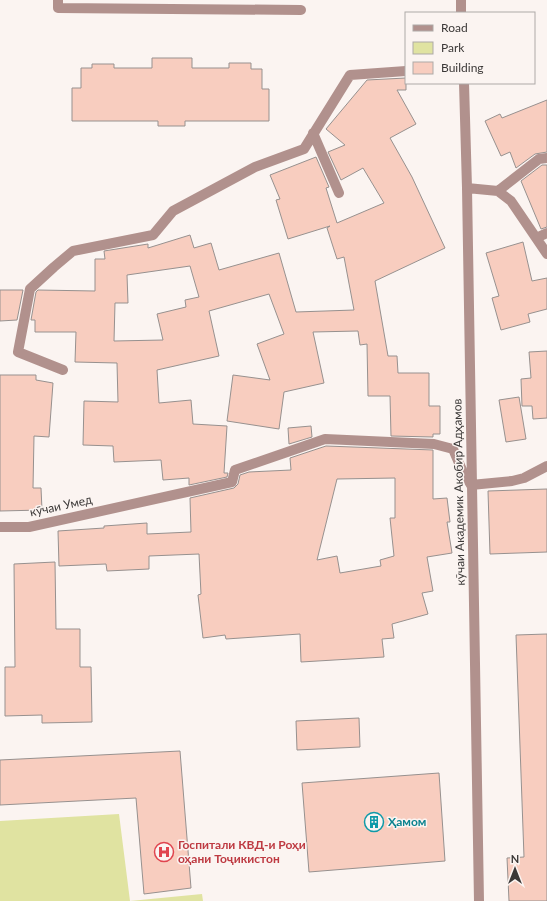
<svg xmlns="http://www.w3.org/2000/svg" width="547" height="901" viewBox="0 0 547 901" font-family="Lato,sans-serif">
<rect width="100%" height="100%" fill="#fbf4f1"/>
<path fill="#e0e3a1" d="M119 814 130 901 202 894 203 901H0V821Z"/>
<path fill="#f8cdbf" stroke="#97918f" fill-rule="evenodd" d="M152 58H192V68H229V63H251V69H262V89H269V121H185V126H158V121H72V88H81V68H92V64H114V68H152Z
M406 78V90H397L416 124 390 138 412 177 445 248 375 281 388 356H397L398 373H429V406H440V434H433V437L391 436 390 396H368L367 344 360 345 358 331 313 332 324 383 284 392 279 429 227 421 233 375 270 380 257 344 284 334 269 294 209 311 219 356 157 370 159 403 191 400 193 424 227 426 224 473H228L227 477 189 485V478L163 480 161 460 114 462 113 446 83 445 84 401 118 402 117 363 75 362 76 332H35V320H31L36 292 38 290 95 291V259H105L104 251 148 244V248L190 235 194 248 211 243 219 270 279 253 296 312 354 310 344 257 337 259 327 228 330 226 288 239 276 200 280 199 270 175 316 157 329 187 326 188 337 223 384 203 363 168 341 180 328 152 345 145 326 129 367 80ZM190 266 199 297 185 300 186 307 157 314 163 340 114 341 115 303H128L127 275Z
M547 100V152L535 154 516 168 510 152 501 156 485 121 500 114 502 118Z
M542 165H547V227L541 229 521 181Z
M523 242 532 281 547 278V309L528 314 530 322 501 330 492 298 499 296 486 253Z
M0 290H23L17 320 0 321Z
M547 351V418L533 419 532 406H522L521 379 531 378 529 352Z
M0 375H36V380L53 383 49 437 34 436 33 488H41L42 510 0 511Z
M519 397 526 439 506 442 499 400Z
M311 426 312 437 289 444 288 428Z
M326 446 433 450V499L447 498 450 522H447L452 553 427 557 433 591 422 593 428 614 392 624 394 638 382 639 384 657 301 662 300 634 226 639 225 635 203 638 198 595 201 594 199 554 149 556V569L107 571 106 564 59 566 58 531 104 528V526L147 523V534L191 532 190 498 234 488 238 484 240 475 249 472 291 470 290 458ZM395 478V518H390L394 556 380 560 381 566 340 573 337 556 317 560 337 479Z
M547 489V552L490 554 488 491Z
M55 562 56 629H80V667H91L92 722 42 723V715L5 716V667H15L14 564Z
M547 634V901H509L507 858 524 857 516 635Z
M359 718 360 747 297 750 296 721Z
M180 751 191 888 144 894 136 798 0 805V760Z
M439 773 445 861 309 872 302 783Z"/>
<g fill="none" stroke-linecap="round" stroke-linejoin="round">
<path stroke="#b1918d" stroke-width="10" d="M58 0V8L301 10
M461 0V13
M464 83 467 188 479 901
M313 133 339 193
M467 188 498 191 511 201 547 254
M498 191 539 159 547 158
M536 238 547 233
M63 370 18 352 30 289 54 267 73 251 153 235 173 211 255 167 304 149 350 75 406 71
M0 527H29L232 482 235 470 325 439 434 444 453 449 462 470 471 485 512 481 524 478 547 466"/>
</g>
<defs>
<g id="building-ring" transform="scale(1)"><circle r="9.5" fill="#fbf4f1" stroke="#0f9aa8" stroke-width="1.5"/><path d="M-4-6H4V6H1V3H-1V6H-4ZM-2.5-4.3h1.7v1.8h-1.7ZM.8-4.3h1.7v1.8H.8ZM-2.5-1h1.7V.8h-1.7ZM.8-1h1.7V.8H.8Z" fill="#0f9aa8"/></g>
<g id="hospital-ring" transform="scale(1)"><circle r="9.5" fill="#fbf4f1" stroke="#e0444e" stroke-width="1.5"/><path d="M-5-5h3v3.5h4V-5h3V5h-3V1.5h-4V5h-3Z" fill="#e0444e"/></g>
</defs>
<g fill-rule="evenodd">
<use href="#building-ring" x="374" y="822"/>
<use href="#hospital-ring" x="164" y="852"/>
</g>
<g text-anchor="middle" stroke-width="3" stroke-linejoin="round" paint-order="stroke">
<g font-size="12" fill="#3b3837" stroke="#fbf4f1">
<text transform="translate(459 492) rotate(-91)" y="4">кӯчаи Академик Акобир Адҳамов</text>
<text transform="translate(61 506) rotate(-12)" y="4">кӯчаи Умед</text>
</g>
<g font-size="12" font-weight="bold" fill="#0d838f" stroke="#fbf4f1" text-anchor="start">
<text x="388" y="826">Ҳамом</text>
</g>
<g font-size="12" font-weight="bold" fill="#be3a42" stroke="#fbf4f1" text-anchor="start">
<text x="178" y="849">Госпитали КВД-и Роҳи<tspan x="178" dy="14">оҳани Тоҷикистон</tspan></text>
</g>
</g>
<rect x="405" y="12" width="130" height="72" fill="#fbf4f1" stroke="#aea9a7"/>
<rect x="413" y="25" width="20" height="6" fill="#b1918d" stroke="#aea9a7"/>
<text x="441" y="32" font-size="12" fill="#3b3837">Road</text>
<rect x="413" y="42" width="20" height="12" fill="#e0e3a1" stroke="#aea9a7"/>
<text x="441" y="52" font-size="12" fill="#3b3837">Park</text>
<rect x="413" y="62" width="20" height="12" fill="#f8cdbf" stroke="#aea9a7"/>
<text x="441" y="72" font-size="12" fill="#3b3837">Building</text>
<g transform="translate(515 869)" stroke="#fbf4f1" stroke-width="3" paint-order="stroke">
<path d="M0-3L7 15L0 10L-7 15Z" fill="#3b3837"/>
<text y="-6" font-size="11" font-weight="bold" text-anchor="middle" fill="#3b3837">N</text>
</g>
</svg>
